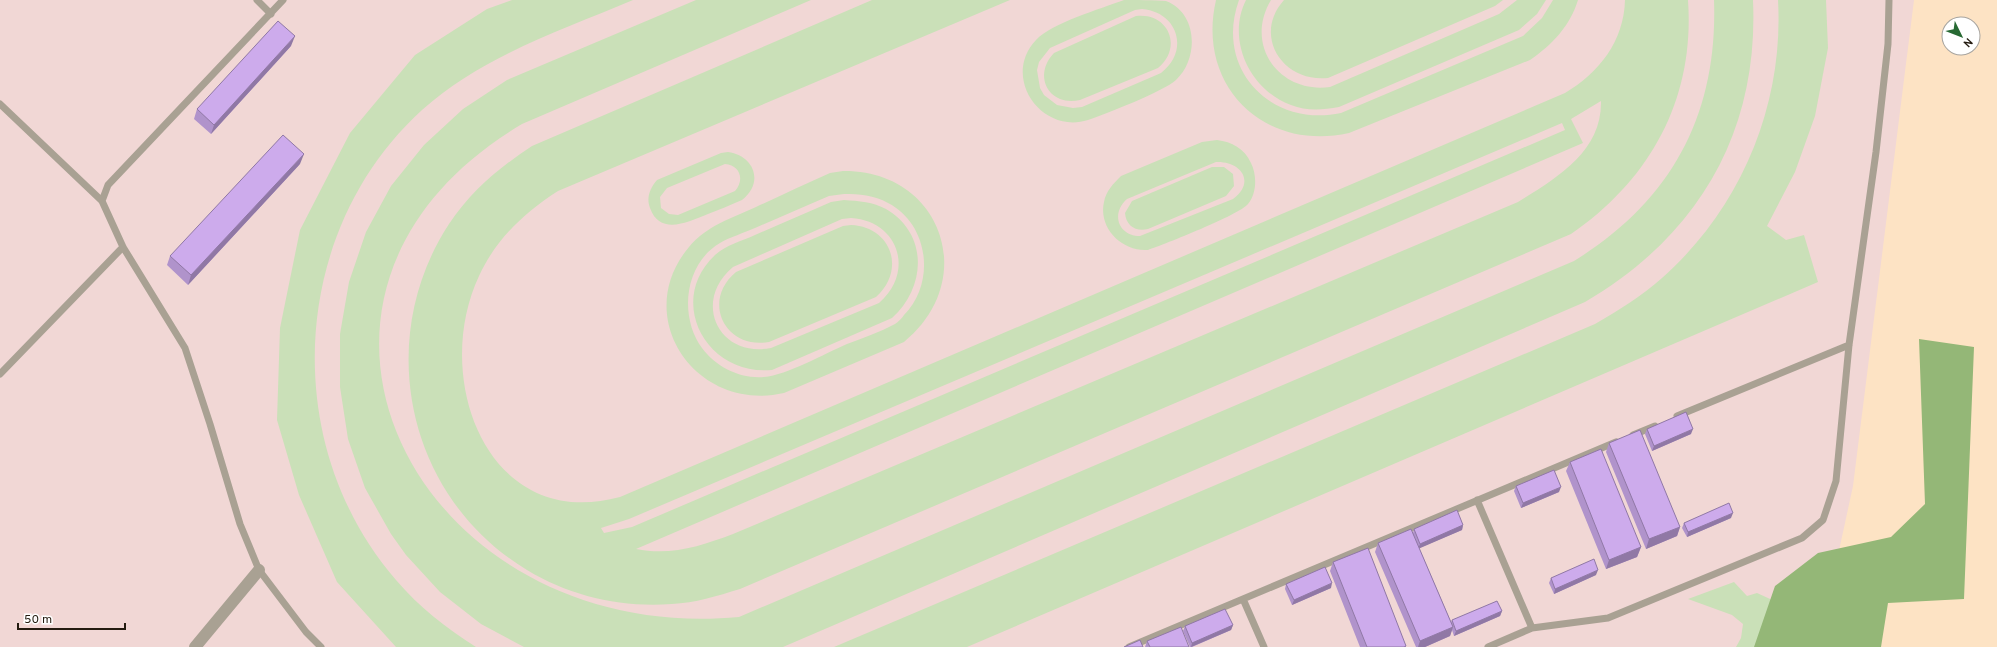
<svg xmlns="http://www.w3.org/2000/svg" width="1997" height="647" viewBox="0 0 1997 647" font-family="Overpass,sans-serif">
<rect width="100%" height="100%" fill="#fde3c4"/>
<path fill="#f1d7d5" d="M0 0H1914L1853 486 1835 569 1797 647H0Z"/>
<path fill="#cae0b8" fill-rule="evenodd" d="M512 0H633C560 31 482 56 422 110 289 231 279 445 396 580 419 607 446 628 476 647H396L337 582 299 495 277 420 280 328 300 230 350 133 415 55 487 9Z
M696 0H811L522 124C235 294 418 647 739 617L1574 261C1672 201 1718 114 1714 0H1753C1759 132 1698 236 1585 302L783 647H524L481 624 440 592 406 555 391 534 365 488 348 439 340 387V334L349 282 366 232 391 186 424 145 463 109 507 80Z
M872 0H1010L558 191C524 213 496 239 479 276 431 378 487 533 620 497L1565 93C1599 73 1624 41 1625 0H1688C1695 98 1651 179 1571 234L740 589C717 596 695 603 672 604 621 608 570 596 527 570 407 498 373 340 449 224 471 191 500 167 532 146ZM1601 101C1602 152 1556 178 1518 202L733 534C701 546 671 556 636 549L1583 143 1571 119ZM1562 123 1565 130 632 527 604 533 601 528 629 519Z
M1124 0C1134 0 1157 0 1166 1 1198 13 1199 59 1176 80 1164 91 1106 114 1088 120 1041 135 1001 77 1036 40 1052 23 1100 9 1124 0ZM1142 9C1178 12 1190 51 1161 73L1082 107 1073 108 1057 105 1044 95 1040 88 1037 70 1039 62 1050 48 1135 10Z
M1216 0H1239C1214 69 1271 128 1341 113L1523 36 1542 18 1553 0H1578C1570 26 1552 45 1530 60L1349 133C1264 152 1196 86 1216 0Z
M1246 0H1271C1244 45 1279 94 1330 87L1499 14 1517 0H1546L1537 14 1519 30 1339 107C1322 110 1306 111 1291 105 1250 90 1226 40 1246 0Z
M1284 0H1503L1495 6 1328 78C1283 83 1252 36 1284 0Z
M1778 0H1826L1828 48 1815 116 1795 172 1767 226 1786 240 1804 235 1818 282 967 647H834L1595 324C1619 310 1642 296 1662 278 1741 208 1784 105 1778 0Z
M1136 16C1169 12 1183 48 1158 68L1080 100C1049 107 1032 76 1054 53Z
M1217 140C1232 142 1244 148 1251 163 1257 175 1257 193 1248 204 1239 215 1165 244 1148 250 1122 252 1098 228 1104 202 1106 191 1113 184 1121 176L1202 142ZM1216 162C1241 161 1256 182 1233 199L1140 236C1119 236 1110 214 1127 199Z
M728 152C755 156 764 183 742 200 730 205 719 210 708 214 688 222 660 236 650 208 646 198 650 188 657 180L721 153ZM725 164C740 165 745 180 735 191L678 215 669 214 661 208 660 197 667 188Z
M1212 167H1224L1233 174 1234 186 1226 196 1148 229C1136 232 1126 226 1125 213L1132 201Z
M843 171C942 170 980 280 904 342L784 393C696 413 630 317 689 247 706 226 732 218 756 207 780 196 805 184 830 173ZM844 194C859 194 874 195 888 203 929 224 936 283 904 315 902 318 898 322 895 324 880 332 863 338 847 344 824 354 787 375 764 377 740 379 716 367 702 348 679 317 684 264 720 243 730 237 744 233 755 228 780 217 804 207 829 196Z
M844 200C859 201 873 202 886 209 929 234 926 288 892 318L772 370C706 376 666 301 715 255 726 245 742 241 755 235 780 224 806 213 831 202ZM851 218C899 221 915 272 879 303L771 348C718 358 692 301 733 267L842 219Z
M851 225C892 227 906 270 876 297L769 342C725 350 701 301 736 272L843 226Z
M1734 582 1747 596 1757 593 1781 604 1773 647H1736L1741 638 1743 624 1732 615 1688 599Z"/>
<path fill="#94b777" d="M1919 339 1974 347 1964 599 1888 603 1881 647H1754L1775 586 1818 553 1891 537 1925 504Z"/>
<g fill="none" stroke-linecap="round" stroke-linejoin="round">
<path stroke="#a9a193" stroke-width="7" d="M257 0 271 14
M0 104 102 201 123 247 185 348 210 424 240 524 259 570 306 632 321 647
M102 201 108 185 283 0
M0 374 123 247
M1677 416 1849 345
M1633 435 1655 426
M1477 500 1532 628
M1243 599 1264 647
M1129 647 1616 442
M1488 647 1532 628 1608 618 1802 538 1823 520 1836 481 1849 345 1876 152 1888 44 1889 0"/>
<path stroke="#a9a193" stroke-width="12" d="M195 647 259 570"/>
</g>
<path fill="#b093cb" d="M291 46 211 134 194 119 197 109Z
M300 164 188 285 167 265 170 256Z
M1647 429 1691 434 1652 451 1645 434Z
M1609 443 1680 527 1677 536 1646 549 1606 452Z
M1570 462 1641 547 1637 557 1606 569 1566 471Z
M1516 486 1559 492 1521 508 1514 491Z
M1731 518 1687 537 1682 528 1684 523Z
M1463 525 1462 530 1419 548 1451 622 1452 620 1502 611 1500 616 1454 636 1452 630 1450 636 1425 647H1416L1375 552 1378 543 1413 533 1414 529Z
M1333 562 1406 646V647H1360L1330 571Z
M1596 575 1554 594 1549 583 1551 578Z
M1286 584 1331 588 1292 605 1285 589Z
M1233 625 1231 630 1192 647H1190L1183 631 1185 626Z
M1147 641 1189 647H1145Z"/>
<path fill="#9078a5" d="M295 36 291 46 211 134 214 125Z
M304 154 300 164 188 285 191 275Z
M1693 429 1691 434 1652 451 1654 446Z
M1561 487 1559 492 1521 508 1523 503Z
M1733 513 1731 518 1687 537 1688 532Z
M1463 525 1462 530 1418 549 1420 544Z
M1680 527 1677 536 1646 549 1649 539Z
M1641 547 1637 557 1606 569 1609 560Z
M1598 570 1596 575 1554 594 1555 589Z
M1332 583 1331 588 1292 605 1294 600Z
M1502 611 1500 616 1454 636 1456 631Z
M1233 625 1231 630 1191 647 1192 643Z
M1453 627 1450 636 1425 647H1418L1420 641Z"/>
<path fill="#cdabec" stroke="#9078a5" d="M278 21 295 36 214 125 197 109Z
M283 135 304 154 191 275 170 256Z
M1686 412 1693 429 1654 446 1647 429Z
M1640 430 1680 527 1649 539 1609 443Z
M1601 449 1641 547 1609 560 1570 462Z
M1554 470 1561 487 1523 503 1516 486Z
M1729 503 1733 513 1688 532 1684 523Z
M1457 510 1463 525 1420 544 1414 529Z
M1411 529 1453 627 1420 641 1378 543Z
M1368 548 1406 646 1404 647H1367L1333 562Z
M1594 559 1598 570 1555 589 1551 578Z
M1325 567 1332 583 1294 600 1286 584Z
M1497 601 1502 611 1456 631 1452 620Z
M1225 609 1233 625 1192 643 1185 626Z
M1181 627 1189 647H1150L1147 641Z
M1140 640 1143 647H1124Z"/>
<g transform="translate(1961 36) rotate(133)"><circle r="19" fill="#ffffff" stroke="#a7a49f"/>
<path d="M0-3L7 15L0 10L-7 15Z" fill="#276933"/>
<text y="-6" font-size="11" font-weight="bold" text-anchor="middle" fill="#241b10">N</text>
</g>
<path d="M18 623v6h107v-6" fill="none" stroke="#241b10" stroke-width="2"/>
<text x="24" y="623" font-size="12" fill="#241b10" stroke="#ffffff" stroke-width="3" paint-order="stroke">50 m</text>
</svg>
